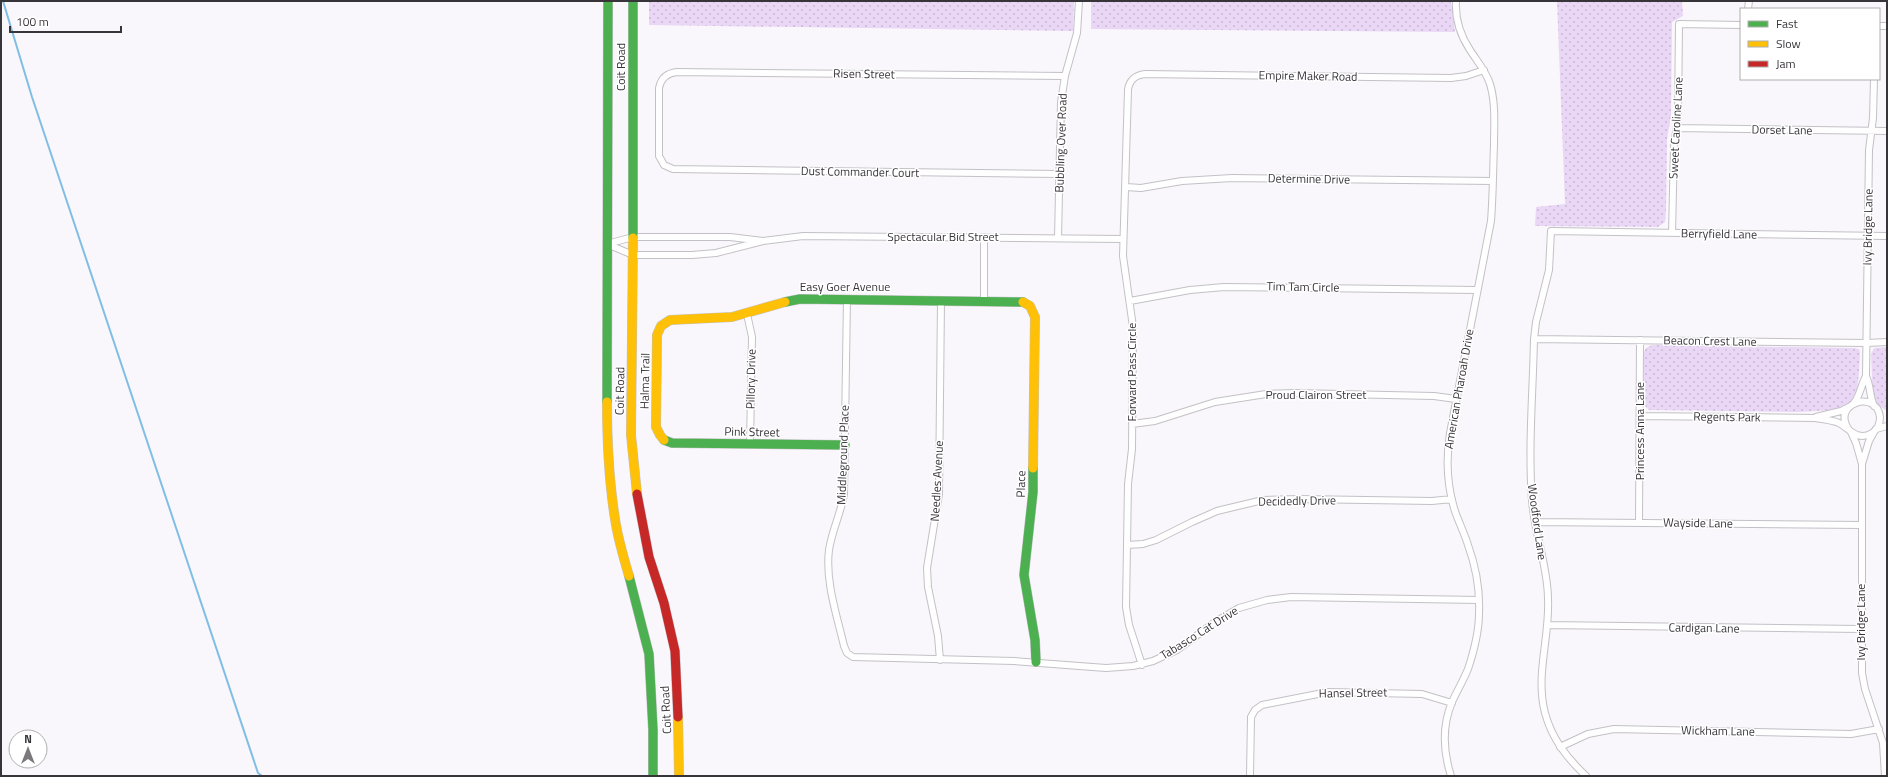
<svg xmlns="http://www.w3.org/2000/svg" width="1888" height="777" viewBox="0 0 1888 777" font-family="'Titillium Web',sans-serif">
<defs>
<pattern id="park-dots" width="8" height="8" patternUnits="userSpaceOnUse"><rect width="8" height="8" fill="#ead7f6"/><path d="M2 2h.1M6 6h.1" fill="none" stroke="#c9b9d4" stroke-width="1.8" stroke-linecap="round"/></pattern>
</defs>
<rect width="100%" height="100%" fill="#f9f7fb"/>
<path fill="url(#park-dots)" d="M649 1H1074L1073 31 649 25Z
M1091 1 1451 2 1455 32 1091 29Z
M1557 1H1682L1683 16 1672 22 1671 117 1667 139 1666 211 1665 222 1658 227 1535 226 1536 207 1565 204Z
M1652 345 1854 348 1859 349 1860 352 1859 373 1857 390 1851 401 1844 406 1834 410 1797 412 1649 410 1644 405V352L1646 348Z
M1887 347V411L1876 404 1873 398 1871 354 1874 348Z"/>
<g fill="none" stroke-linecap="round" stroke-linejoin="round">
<path stroke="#81bee4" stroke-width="2" d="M3 1 32 97 258 773 262 776"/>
<g stroke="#c3c1c5" stroke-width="8">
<path id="street" d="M1748 9 1749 1
M1879 26H1887
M1874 79 1873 118 1869 150 1866 376C1871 386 1869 396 1874 406
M1677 128 1887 131
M1059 174 673 169 664 165 659 156V88C661 78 667 73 677 72L1065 76
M1126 187 1141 188 1182 181 1232 178 1493 181
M1672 233 1674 147 1678 117 1679 24 1741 25
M633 237H730L763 241 716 253 692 255H633L607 244Z
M1058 238 1061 102 1065 76 1077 33 1079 1
M763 241 803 236 1123 239
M847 299 844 494C841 513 832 530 829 550 825 581 837 616 844 646L847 653 853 657 1014 661 1106 668 1133 666 1153 661 1177 650 1215 622 1239 608 1267 600 1291 597 1479 600
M984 301V237
M1130 301 1190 290 1224 287 1477 290
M747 314 752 337 750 444
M1534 339 1867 343 1887 342
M1854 403C1860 396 1861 385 1866 376
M1640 416 1815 418C1823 419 1832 420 1839 423 1850 429 1858 442 1872 433 1877 430 1880 424 1880 417 1877 389 1830 403 1849 430
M1816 417 1841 411 1849 407
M1132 424 1155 421 1215 402 1266 394 1295 393 1434 396 1456 399
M1876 429 1887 426
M1851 432 1856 443 1862 464V673L1865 689 1883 743 1885 776
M1862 464 1869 441 1874 432
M1535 522 1862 525
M1639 522 1640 340
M1127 545 1143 544 1156 540 1192 522 1217 511 1263 500 1299 499 1432 501 1452 499
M1547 625 1861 629
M940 660 938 636 928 587 927 568 939 494 941 300
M1142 665 1129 625 1126 607 1128 484 1132 449 1133 327 1123 256 1128 90C1129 81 1135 75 1145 74L1451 78 1466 76 1484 70
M1560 747 1588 734 1614 729 1851 734 1879 729
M1250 776 1251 717 1255 710 1262 705 1328 692 1422 694 1452 703
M1451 776C1443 751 1442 726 1452 702 1457 691 1463 681 1468 669 1474 651 1479 632 1479 613 1480 590 1476 567 1468 545 1464 532 1458 521 1454 508 1447 484 1446 458 1450 433L1491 221C1493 196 1493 170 1494 145 1494 125 1496 104 1490 84 1486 71 1477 61 1470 50 1460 35 1455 18 1456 1
M1586 776C1567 758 1552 739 1545 713 1535 675 1550 637 1548 599 1548 566 1534 533 1532 500 1528 447 1533 392 1534 339L1536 322 1549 270 1551 231 1887 236"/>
</g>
<g stroke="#c3c1c5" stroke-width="10">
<path id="fast" d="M633 1V238
M785 302 800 299 1023 302
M607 402 608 1
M664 440 672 443 845 445
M1033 468V492L1024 575 1035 640 1036 662
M629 576 649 654 653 730V776"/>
</g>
<g stroke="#c3c1c5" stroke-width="10">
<path id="slow" d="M633 238 631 435 637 494
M1023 302 1030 306 1035 317 1033 468
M607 402C607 443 609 484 616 525 619 542 624 559 629 576
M664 440 660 435 656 427 657 335 661 326 670 320 732 317 785 302
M678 717 679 776"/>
</g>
<g stroke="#c3c1c5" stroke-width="10">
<path id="jam" d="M637 494 649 557 664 603 675 651 678 717"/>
</g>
<use href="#street" stroke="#fefefe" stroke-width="6"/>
<use href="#fast" stroke="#4caf50" stroke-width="9"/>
<use href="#slow" stroke="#ffc107" stroke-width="9"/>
<use href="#jam" stroke="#c62828" stroke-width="9"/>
</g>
<g text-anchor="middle" stroke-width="3" stroke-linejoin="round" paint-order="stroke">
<g font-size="12" fill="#38353a" stroke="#fff">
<text transform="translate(621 67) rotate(-90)" y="4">Coit Road</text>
<text transform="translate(864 74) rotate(1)" y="4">Risen Street</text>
<text transform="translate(1308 76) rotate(1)" y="4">Empire Maker Road</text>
<text transform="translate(1676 128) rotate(-87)" y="4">Sweet Caroline Lane</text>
<text transform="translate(1782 130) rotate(1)" y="4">Dorset Lane</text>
<text transform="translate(1061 143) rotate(-88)" y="4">Bubbling Over Road</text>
<text transform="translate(860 172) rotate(1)" y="4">Dust Commander Court</text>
<text transform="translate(1309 179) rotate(1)" y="4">Determine Drive</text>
<text transform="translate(1868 227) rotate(-89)" y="4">Ivy Bridge Lane</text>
<text transform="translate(1719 234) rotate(1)" y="4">Berryfield Lane</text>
<text x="943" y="241">Spectacular Bid Street</text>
<text x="845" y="291">Easy Goer Avenue</text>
<text transform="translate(1303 287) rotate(1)" y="4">Tim Tam Circle</text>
<text transform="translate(1710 341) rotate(1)" y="4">Beacon Crest Lane</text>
<text transform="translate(1132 372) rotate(-90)" y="4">Forward Pass Circle</text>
<text transform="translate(751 379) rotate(-89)" y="4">Pillory Drive</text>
<text transform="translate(645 381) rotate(-89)" y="4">Halma Trail</text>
<text transform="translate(1459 389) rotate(-80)" y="4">American Pharoah Drive</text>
<text transform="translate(620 391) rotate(-89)" y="4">Coit Road</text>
<text x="1316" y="399">Proud Clairon Street</text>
<text transform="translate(1727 417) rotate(1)" y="4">Regents Park</text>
<text transform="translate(1640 431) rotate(-90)" y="4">Princess Anna Lane</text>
<text transform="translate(752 432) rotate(1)" y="4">Pink Street</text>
<text transform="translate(843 455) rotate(-88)" y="4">Middleground Place</text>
<text transform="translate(937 481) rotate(-87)" y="4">Needles Avenue</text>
<text transform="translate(1021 484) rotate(-89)" y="4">Place</text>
<text transform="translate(1297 501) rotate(-1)" y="4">Decidedly Drive</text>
<text transform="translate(1537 522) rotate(82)" y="4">Woodford Lane</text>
<text transform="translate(1698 523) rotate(1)" y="4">Wayside Lane</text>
<text transform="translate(1861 622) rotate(-90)" y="4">Ivy Bridge Lane</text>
<text transform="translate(1704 628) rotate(1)" y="4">Cardigan Lane</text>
<text transform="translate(1199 633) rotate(-32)" y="4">Tabasco Cat Drive</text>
<text transform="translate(1353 693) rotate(-1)" y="4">Hansel Street</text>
<text transform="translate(666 710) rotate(-93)" y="4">Coit Road</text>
<text transform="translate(1718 731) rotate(1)" y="4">Wickham Lane</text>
</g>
</g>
<rect width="1888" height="777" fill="none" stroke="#38353a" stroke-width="4"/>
<rect x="1740" y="8" width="140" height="72" fill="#ffffff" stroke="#afaeb0"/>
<rect x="1748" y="21" width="20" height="6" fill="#4caf50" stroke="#afaeb0"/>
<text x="1776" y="28" font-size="12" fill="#38353a">Fast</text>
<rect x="1748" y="41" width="20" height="6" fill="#ffc107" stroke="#afaeb0"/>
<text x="1776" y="48" font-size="12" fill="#38353a">Slow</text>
<rect x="1748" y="61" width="20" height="6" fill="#c62828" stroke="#afaeb0"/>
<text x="1776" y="68" font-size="12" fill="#38353a">Jam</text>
<g transform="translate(28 749)"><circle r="19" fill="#ffffff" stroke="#afaeb0"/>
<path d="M0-3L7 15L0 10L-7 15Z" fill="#7c797e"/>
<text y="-6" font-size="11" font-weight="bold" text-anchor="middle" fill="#38353a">N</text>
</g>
<path d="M10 26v6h111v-6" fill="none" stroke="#38353a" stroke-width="2"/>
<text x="16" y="26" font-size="12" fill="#38353a" stroke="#ffffff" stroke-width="3" paint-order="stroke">100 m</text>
</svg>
